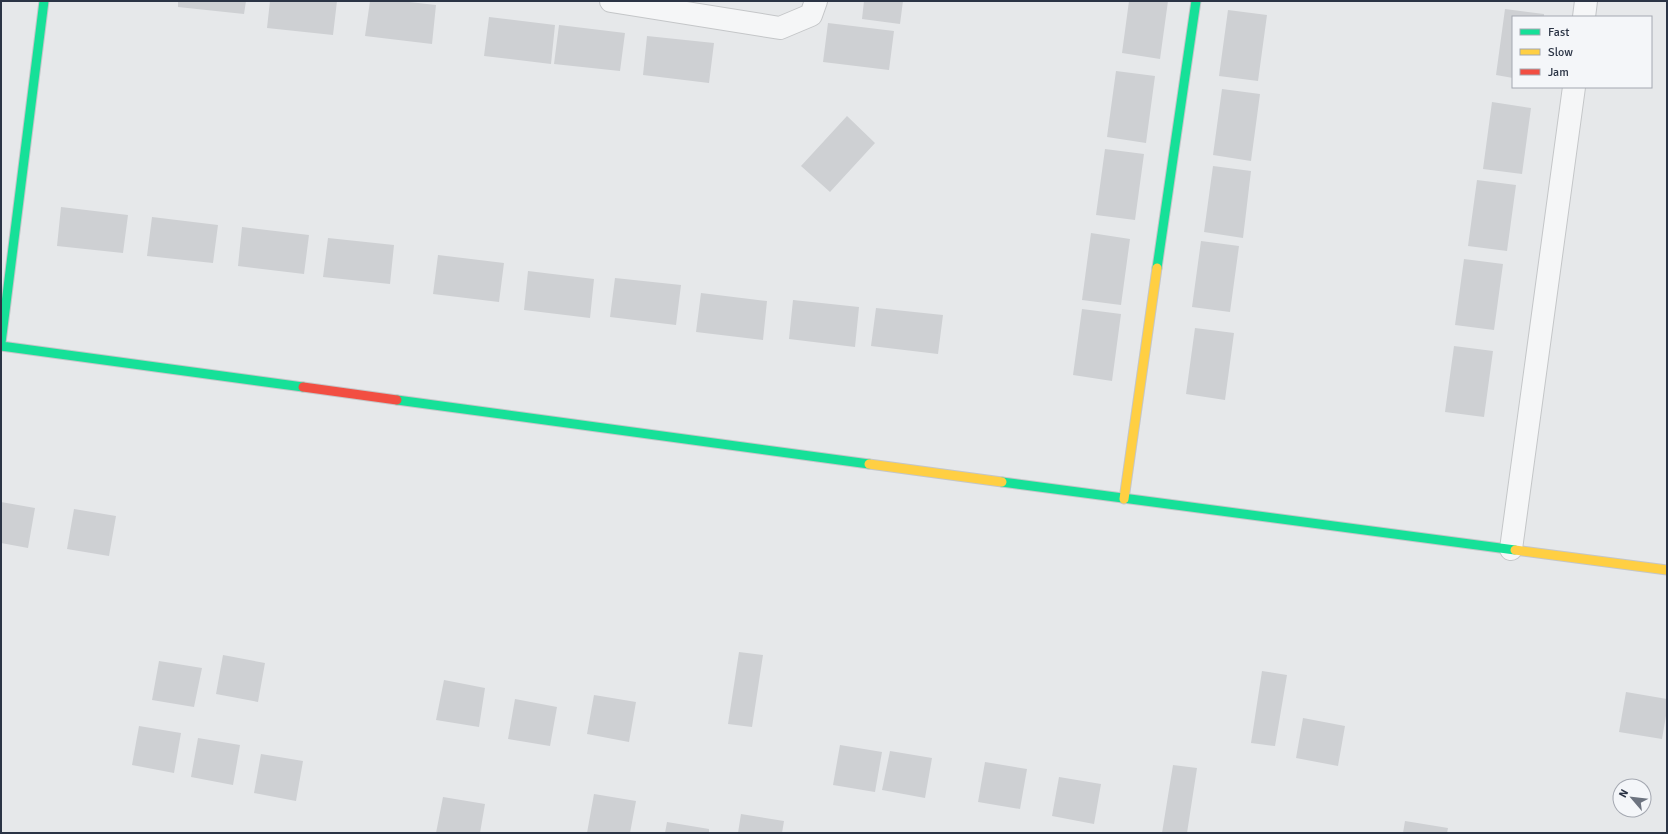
<svg xmlns="http://www.w3.org/2000/svg" width="1668" height="834" viewBox="0 0 1668 834" font-family="Signika,sans-serif">
<rect width="100%" height="100%" fill="#e6e8ea"/>
<path fill="#ced0d3" d="M178 1H246L244 14 178 7Z
M270 1H337L333 35 267 28Z
M370 1H400L436 5 432 44 365 36Z
M864 1H903L900 24 862 19Z
M1129 1H1168L1160 59 1122 53Z
M1505 9 1544 14V17H1513V78L1496 75Z
M1228 10 1267 15 1258 81 1219 76Z
M489 17 555 25 551 64 484 56Z
M828 23 894 31 889 70 823 62Z
M559 25 625 33 620 71 554 64Z
M647 36 714 43 709 83 643 75Z
M1116 71 1155 76 1146 143 1107 137Z
M1222 89 1260 94 1251 161 1213 155Z
M1492 102 1531 108 1522 174 1483 169Z
M847 116 875 143 830 192 801 166Z
M1105 149 1144 154 1135 220 1096 215Z
M1213 166 1251 171 1243 238 1204 232Z
M1477 180 1516 185 1507 251 1468 246Z
M61 207 128 215 123 253 57 246Z
M152 217 218 225 213 263 147 256Z
M242 227 309 235 304 274 238 266Z
M1091 233 1130 239 1121 305 1082 300Z
M328 238 394 245 390 284 323 277Z
M1201 241 1239 246 1230 312 1192 307Z
M438 255 504 263 499 302 433 294Z
M1464 259 1503 264 1494 330 1455 325Z
M528 271 594 279 590 318 524 310Z
M615 278 681 285 676 325 610 317Z
M701 293 767 301 763 340 696 332Z
M793 300 859 307 855 347 789 339Z
M876 308 943 315 938 354 871 346Z
M1082 309 1121 314 1112 381 1073 375Z
M1195 328 1234 333 1225 400 1186 394Z
M1454 346 1493 351 1484 417 1445 412Z
M1 502 35 508 28 548 1 543Z
M74 509 116 516 109 556 67 549Z
M739 652 763 655 752 727 728 724Z
M223 655 265 663 258 702 216 694Z
M159 661 202 668 194 707 152 700Z
M1262 671 1287 675 1275 746 1251 743Z
M444 680 485 688 479 727 436 720Z
M1626 692 1667 699V710L1662 739 1619 732Z
M594 695 636 702 629 742 587 734Z
M515 699 557 707 550 746 508 739Z
M1303 718 1345 726 1338 766 1296 758Z
M139 726 181 733 174 773 132 765Z
M198 738 240 745 233 785 191 777Z
M840 745 882 752 875 792 833 785Z
M890 751 932 758 925 798 882 790Z
M261 754 303 761 296 801 254 793Z
M985 762 1027 769 1020 809 978 802Z
M1173 765 1197 768 1187 833H1162Z
M1059 777 1101 784 1094 824 1052 816Z
M594 794 636 801 630 833H587Z
M443 797 485 804 480 833H436Z
M741 814 784 821 782 833H738Z
M1405 821 1448 828 1447 833H1403Z
M667 822 709 829V833H665Z"/>
<g fill="none" stroke-linecap="round" stroke-linejoin="round">
<g stroke="#c4c6c8" stroke-width="24">
<path id="street" d="M611 1 780 28 811 15 816 1
M1584 17 1586 1
M1511 549 1574 87"/>
</g>
<g stroke="#c4c6c8" stroke-width="11">
<path id="fast" d="M1157 268 1196 1
M1 343 44 1
M1 346 303 387
M397 400 869 464
M1002 482 1515 550"/>
</g>
<g stroke="#c4c6c8" stroke-width="11">
<path id="slow" d="M869 464 1002 482
M1124 499 1157 268
M1515 550 1667 570"/>
</g>
<g stroke="#c4c6c8" stroke-width="11">
<path id="jam" d="M303 387 397 400"/>
</g>
<use href="#street" stroke="#f5f6f7" stroke-width="22"/>
<use href="#fast" stroke="#16e098" stroke-width="9"/>
<use href="#slow" stroke="#ffcf43" stroke-width="9"/>
<use href="#jam" stroke="#f24e42" stroke-width="9"/>
</g>
<rect width="1668" height="834" fill="none" stroke="#2b3445" stroke-width="4"/>
<rect x="1512" y="16" width="140" height="72" fill="#f4f6f9" stroke="#a4a8b1"/>
<rect x="1520" y="29" width="20" height="6" fill="#16e098" stroke="#a4a8b1"/>
<text x="1548" y="36" font-size="12" fill="#2b3445">Fast</text>
<rect x="1520" y="49" width="20" height="6" fill="#ffcf43" stroke="#a4a8b1"/>
<text x="1548" y="56" font-size="12" fill="#2b3445">Slow</text>
<rect x="1520" y="69" width="20" height="6" fill="#f24e42" stroke="#a4a8b1"/>
<text x="1548" y="76" font-size="12" fill="#2b3445">Jam</text>
<g transform="translate(1632 798) rotate(298)"><circle r="19" fill="#f4f6f9" stroke="#a4a8b1"/>
<path d="M0-3L7 15L0 10L-7 15Z" fill="#6c737f"/>
<text y="-6" font-size="11" font-weight="bold" text-anchor="middle" fill="#2b3445">N</text>
</g>
</svg>
